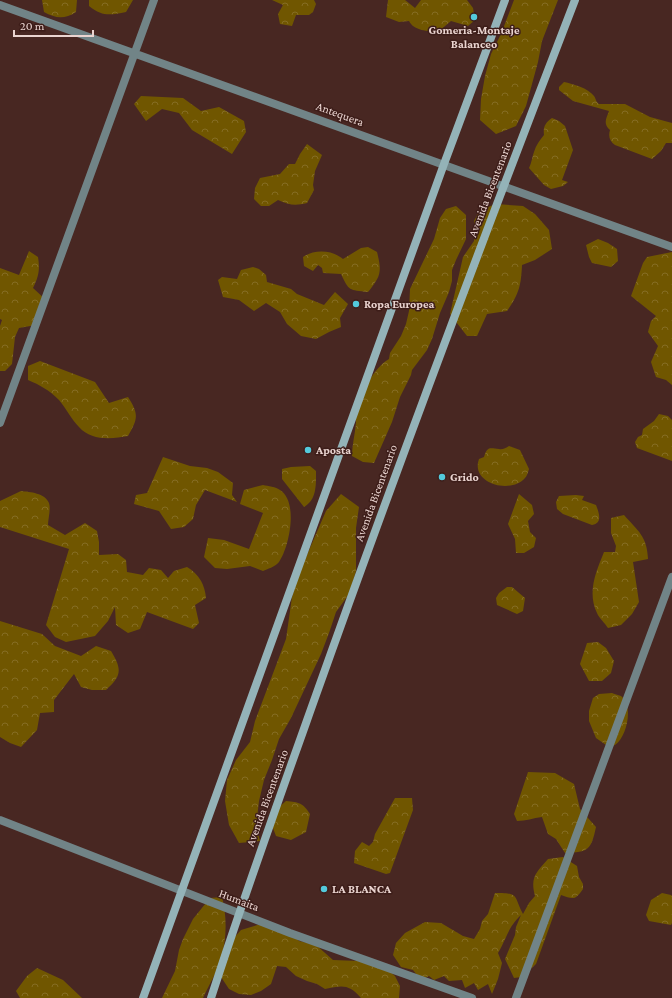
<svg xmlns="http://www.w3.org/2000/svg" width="672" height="998" viewBox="0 0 672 998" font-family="'Crimson Pro',serif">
<defs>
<pattern id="forest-crowns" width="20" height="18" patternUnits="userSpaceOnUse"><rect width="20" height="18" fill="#705600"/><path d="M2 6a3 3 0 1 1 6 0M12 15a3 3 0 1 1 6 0" fill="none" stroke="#856d24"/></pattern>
</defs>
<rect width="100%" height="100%" fill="#482722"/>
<path fill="url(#forest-crowns)" d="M42 0H77L76 12C64 20 55 18 44 12Z
M89 0H133L126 12C110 15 103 17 89 6Z
M272 0H314L316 4 313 12 309 15H296L292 26 280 24 278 14 283 5Z
M388 0H405L415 8 421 0H467L473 8 475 20 468 26 451 21 438 32C428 31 414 31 409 21L399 22 386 17Z
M514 0H558L542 41 538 62 526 106 516 126 496 134 480 120 481 99 485 76 491 54 501 34Z
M564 82C573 84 588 88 594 96 596 99 596 102 599 104H625L650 117 672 123V143H666L661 151 652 159 615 145C610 141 608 137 610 130 603 124 606 119 609 111L573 101 559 90V87Z
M141 96 183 98 201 111 219 107 244 121 246 132 232 154 192 130 179 113 162 109 146 121 134 104Z
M552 118 559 121 565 126 573 150 562 180 568 182 563 186 551 189 544 185 529 168C532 162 532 157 534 152 536 145 540 140 544 135 543 127 545 123 552 118Z
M307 144 322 155 315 171 313 185 314 190 307 203C295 206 289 205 278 200L269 206H261L254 199 255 188 260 178 280 174 289 164H295L300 154Z
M496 204 523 206 535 214 549 230 552 249 535 260 522 265C521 286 519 294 507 311L487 314 477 336H467L450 314 463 257 474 241V221L480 210Z
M456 206 466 215V239L456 260 452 270V281L449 292 440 313 432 339 427 350 412 370 411 375 400 397 392 422 374 463 363 462 352 456C352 445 355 434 356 423 356 418 356 414 357 410 363 392 372 369 389 359L390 353 401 336 406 324 409 311 410 289 434 239 440 218 446 209Z
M598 239 608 243 617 249 618 261 611 267 592 263 589 257 586 245Z
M368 247 377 252C382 272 381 276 368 292 349 290 349 291 341 274L323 273 322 268 318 265 313 271 304 266 303 257C315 249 332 250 343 259L361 248Z
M29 251 38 257C40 269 39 276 33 288L47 301 36 325 19 328 15 337 12 364 5 371H0V326L2 320 0 319V268L19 275Z
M672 252V385L666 380 656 377 651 362 658 346 648 332 651 321 656 316 631 296 643 263 647 257Z
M253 267 259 269 266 275 267 282 291 289 297 294 324 305 335 292 348 304 340 318 341 327 329 332 316 339 301 336 287 324 280 312 266 303 254 311 239 300 223 297 218 280 222 277 237 279 241 270Z
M40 361 95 382 109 403 128 397C139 414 138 419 128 436 112 439 91 441 79 427 71 419 66 408 59 400 49 390 40 385 28 380V366Z
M659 414 668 416 672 420V463V461L637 448 635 442 638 437 642 435 643 429 654 421Z
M509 446 520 450 529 469C528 472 527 476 525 478 510 495 470 483 479 459L484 457C487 446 490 448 499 449 502 450 506 448 509 446Z
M163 457 190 466 207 468 218 472 233 483 232 495 237 502 205 490 196 505 193 519 184 527 171 529 159 511 134 504 136 495 147 493Z
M310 466 316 471C316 484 317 500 304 507L282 479V469L291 467Z
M263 485C268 486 276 487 280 490 299 502 289 548 279 562 275 567 267 569 263 571L250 566 227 569 215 568 204 557 208 538 224 540 249 549 263 513 240 504 244 490Z
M21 491C30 492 45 493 49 503 51 509 48 519 48 525L65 535 85 523 97 531 99 542V555L118 554 126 560 127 572 143 575 149 568 161 570 168 578 174 571 187 567C199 574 205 585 206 598L195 605 199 623 193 629 147 612 140 629 128 633 116 625 115 607 108 621 95 636 66 642 55 637 46 625 69 549 0 527V501Z
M341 494 359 507 356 528V571L349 594 336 612 329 633 321 654 291 718 279 739 272 760 264 780 259 801 256 826 260 841 239 843 229 825 225 801 227 780 236 760 250 742 255 721 286 639 292 597 300 571 326 511Z
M519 494 532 505 534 514 528 521 530 532 536 538 534 547 524 553H516L515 539 508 524Z
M576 495 584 496 582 500 596 505C599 513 603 523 592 525L563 514 557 509 556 502 559 496Z
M624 515C638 531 647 536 648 559L633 562 639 602 632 614 621 625 608 628C605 623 599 618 597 613 587 592 596 572 604 552H615L616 546 611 533V518Z
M507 587H512L525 598 523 611 517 614 497 605 496 598 499 593Z
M0 621 42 634 55 646 81 656 96 646 111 651C122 669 122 676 106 690H92L81 687 74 674 54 700V712L40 713 37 730 21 747 10 743 0 737Z
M598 642 606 648 614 661 611 673 602 681H589L580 664 587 643Z
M612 693C614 694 618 695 621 696 634 705 627 737 615 745 613 746 611 746 609 747L596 738 589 721V711L593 698 599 694Z
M528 772 555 773 574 784 580 809 596 827C591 850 589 852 565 853L556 839 548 834 542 817C533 818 526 821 517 821L514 814Z
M395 798H412L413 810 390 873 386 874 354 863 355 851 362 842 369 846 373 842 375 834Z
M286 801C299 802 303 803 310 814L306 832 291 840 276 836 271 823 278 808Z
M563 857 577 866 579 877 583 884V889C575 901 573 899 561 895L536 964 522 977 514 978 505 959 515 935 516 927 521 915C508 927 507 938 498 953L502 963 498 979 492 994 488 984 478 990 474 983 465 988 462 980 449 981 444 976 434 980 429 976 421 980 413 970 401 967 393 955 396 943 405 933 425 922 441 923 463 936 474 939 480 929 482 921 488 914 495 893C520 893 513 895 523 914L529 903 535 896C530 877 536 873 548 859Z
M662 893 671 895 672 896V923L671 925 649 921 646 915 651 900Z
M222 897C227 916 227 939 221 958 217 972 209 985 203 998H162L175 971 179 950 183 939 193 919 210 898Z
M261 924 290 933 299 941 316 945 333 960 358 961 389 971 395 976 400 986 399 998H361C349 984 343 985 325 989L317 984 307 981 296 976 286 967 277 966 271 984 261 991 251 995 239 994 229 989 221 977 233 939 241 930Z
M37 968 63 980 82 998H20L16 991 27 976Z"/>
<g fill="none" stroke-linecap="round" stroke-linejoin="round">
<path stroke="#718487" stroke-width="8" d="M0 5 672 247
M0 423 154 0
M0 820 290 933 472 998
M516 998 672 577"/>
<path stroke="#94b3b8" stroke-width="8" d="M143 998 444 164 505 0
M211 998C244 896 280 796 316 695 399 462 486 231 575 0"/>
</g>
<g fill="#53cadc" stroke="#3d1d19" stroke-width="1.5">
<circle cx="474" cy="17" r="4"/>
<circle cx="356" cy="304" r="4"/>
<circle cx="308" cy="450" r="4"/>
<circle cx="442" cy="477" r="4"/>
<circle cx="324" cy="889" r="4"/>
</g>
<g text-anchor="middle" stroke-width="3" stroke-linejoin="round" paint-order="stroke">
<g font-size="12" font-weight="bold" fill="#ead4d0" stroke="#3d1d19" text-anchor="start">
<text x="474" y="34" text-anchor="middle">Gomeria-Montaje<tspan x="474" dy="14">Balanceo</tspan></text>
<text x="364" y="308">Ropa Europea</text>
<text x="316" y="454">Aposta</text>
<text x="450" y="481">Grido</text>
<text x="332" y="893">LA BLANCA</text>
</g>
<g font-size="12" fill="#ead4d0" stroke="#3d1d19">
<text transform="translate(340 114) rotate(20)" y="4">Antequera</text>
<text transform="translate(490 189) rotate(-69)" y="4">Avenida Bicentenario</text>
<text transform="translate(376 493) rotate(-70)" y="4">Avenida Bicentenario</text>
<text transform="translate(267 798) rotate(-70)" y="4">Avenida Bicentenario</text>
<text transform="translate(239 900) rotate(21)" y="4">Humaita</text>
</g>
</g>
<path d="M14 30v6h79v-6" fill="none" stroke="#ead4d0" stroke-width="2"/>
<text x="20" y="30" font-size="12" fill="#ead4d0" stroke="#3d1d19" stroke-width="3" paint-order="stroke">20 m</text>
</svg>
